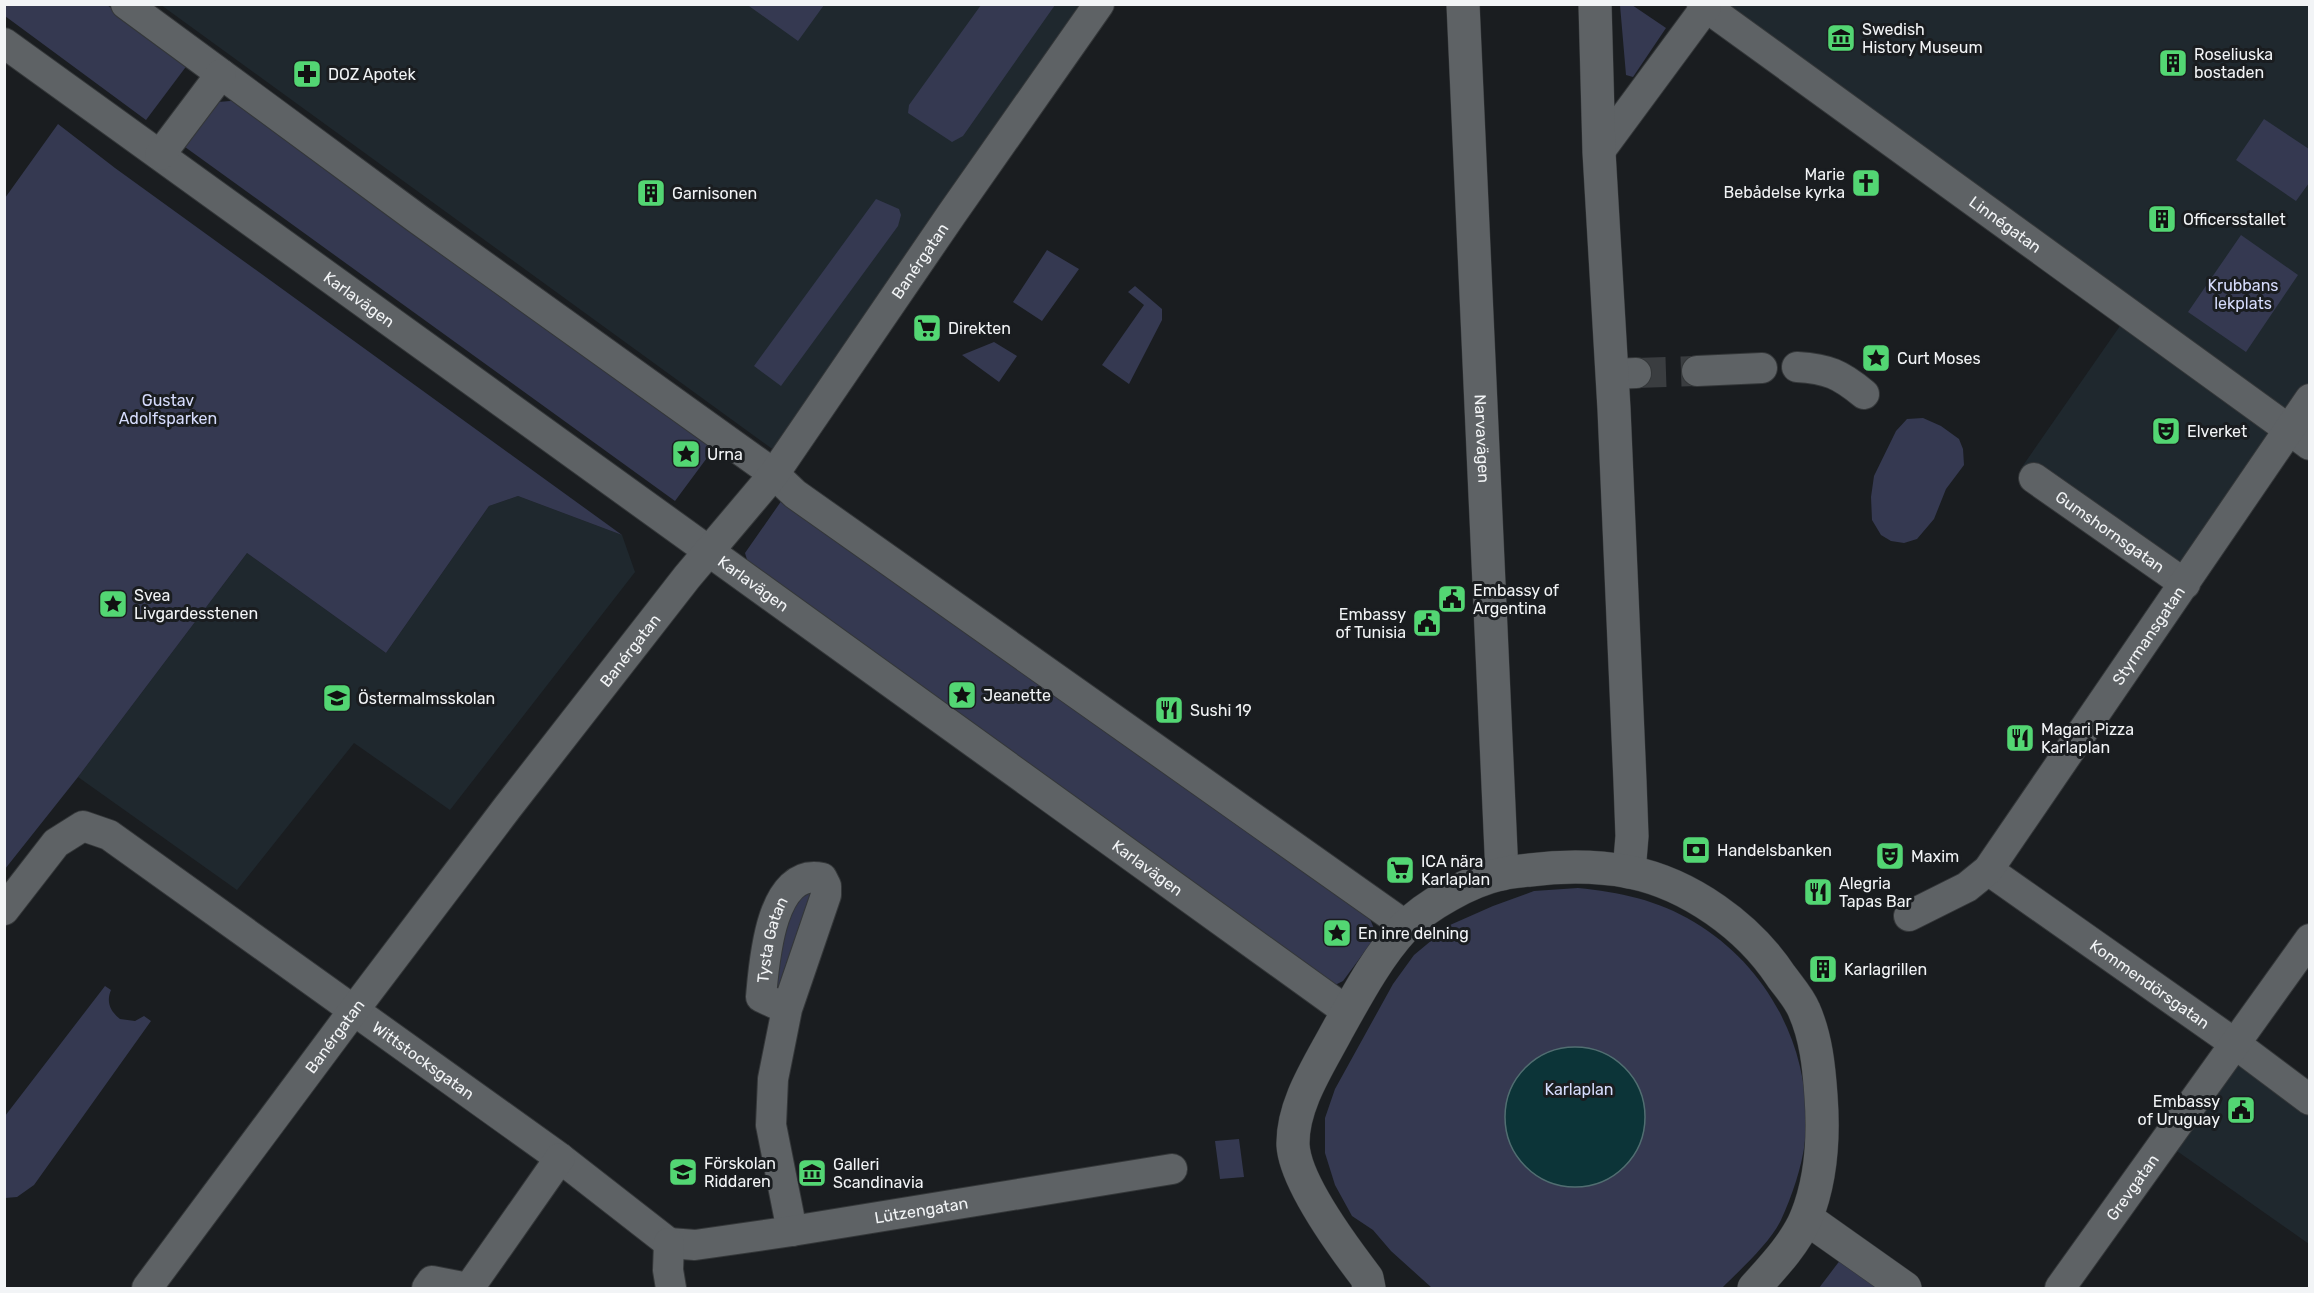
<svg xmlns="http://www.w3.org/2000/svg" width="2314" height="1293" viewBox="0 0 2314 1293" font-family="Rubik,sans-serif">
<rect width="100%" height="100%" fill="#1a1d20"/>
<path fill="#1f282e" d="M161 5H1101L782 456Z
M1695 5H2309V395L2183 579 2022 467 2129 313Z
M518 496 622 535 635 572 450 810 354 743 237 890 78 777 247 553 386 653 489 506Z
M2239 1043 2309 1095V1244L2167 1144Z"/>
<path fill="#353951" d="M750 4H824V5L798 41 749 6Z
M5 5H107L188 64 146 120 5 16Z
M981 5H1055L963 136 952 142 908 113 909 105Z
M1620 5H1632L1666 28 1633 77 1626 75Z
M242 100 715 447 675 501 185 147 218 102Z
M2264 119 2309 149V183L2296 201 2236 160Z
M58 124 115 168 622 535 518 496 489 506 386 653 247 553 78 777 5 869V198Z
M876 199 899 209 901 215 898 226 781 386 754 366Z
M2241 235 2298 275 2246 352 2188 312Z
M1047 250 1079 269 1042 321 1013 302Z
M1135 286 1162 309V320L1129 384 1102 365 1144 305 1128 292Z
M994 342 1017 356 999 382 962 355Z
M1923 418 1941 426 1959 439 1963 449 1964 465 1946 489 1934 519 1917 539 1904 543 1891 541 1881 535 1872 520 1871 497 1874 476 1896 431 1907 419Z
M782 500H792L1370 919 1375 931 1374 939 1343 981 1333 986 748 563 745 553Z
M814 887 786 986 777 991 774 944 785 908Z
M1578 888C1619 892 1658 900 1694 922 1770 967 1814 1054 1805 1141 1802 1167 1792 1196 1781 1220 1770 1243 1740 1270 1722 1288H1432L1391 1251 1373 1230 1352 1216 1335 1185 1325 1153V1118L1335 1089 1393 984 1414 955 1450 925 1493 906 1534 891Z
M105 986 111 990C106 1002 110 1011 120 1019L135 1021 144 1016 151 1021 34 1185 17 1197 5 1198V1116Z
M1239 1139 1244 1177 1220 1179 1215 1141Z
M1841 1259 1881 1288H1819Z"/>
<path fill="#0c3438" stroke="#516e71" stroke-width="1.5" d="M1505 1117a70 70 0 1 1 140 0a70 70 0 1 1-140 0Z"/>
<g fill="none" stroke-linecap="round" stroke-linejoin="round">
<path stroke="#3a3d40" stroke-width="30" stroke-dasharray="30 15" stroke-linecap="butt" d="M1636 373 1697 371"/>
<g stroke="#343739" stroke-width="32">
<g id="minor">
<path d="M126 4 418 219 774 474 795 494 1406 926"/>
<path id="s1" d="M1702 4 2310 445"/>
<path id="s2" d="M4 43 1348 1012"/>
<path d="M1599 152 1706 7"/>
<path d="M160 155 221 74"/>
<path d="M1797 367C1828 369 1840 374 1864 394"/>
<path d="M1697 371 1762 368"/>
<path d="M1612 374 1636 373"/>
<path id="s3" d="M2034 478 2185 584"/>
<path id="s4" d="M1988 870 2234 1043 2310 1100"/>
<path id="s5" d="M4 910 56 843 83 826 109 835 560 1158 669 1243"/>
<path id="s6" d="M1909 916 1967 887 1988 870 2310 399"/>
<path id="s7" d="M787 1009 761 997C764 964 770 867 822 878L826 886V895L787 1009 773 1079 771 1125 792 1231"/>
<path id="s8" d="M669 1243 695 1245 792 1231 1172 1169"/>
<path d="M669 1243 668 1270 671 1288"/>
<path id="s9" d="M147 1288 354 1010 507 808 687 577 774 474 951 215 1099 4"/>
<path d="M427 1288 432 1281 468 1288"/>
<path d="M469 1288 560 1158"/>
<path id="s10" d="M2060 1288 2310 939"/>
</g>
</g>
<g stroke="#343739" stroke-width="34">
<g id="tertiary">
<path id="s11" d="M1463 4 1502 874"/>
<path d="M1595 4 1599 152 1614 409 1630 782 1632 836 1629 872"/>
<path d="M1806 1218 1905 1288"/>
<path d="M1369 1288 1367 1278C1344 1248 1295 1182 1293 1145 1292 1105 1319 1065 1337 1031 1356 997 1377 957 1404 928 1426 905 1470 881 1501 874 1510 872 1521 871 1530 870 1562 866 1598 866 1630 872 1689 884 1748 926 1781 976 1789 987 1799 998 1804 1010 1816 1037 1819 1067 1821 1096 1824 1136 1821 1181 1806 1218 1795 1244 1772 1268 1754 1288"/>
</g>
</g>
<use href="#minor" stroke="#5e6265" stroke-width="30"/>
<use href="#tertiary" stroke="#5e6265" stroke-width="33"/>
</g>
<defs>
<g id="museum-square" transform="scale(1.5)"><rect x="-9" y="-9" width="18" height="18" rx="4" fill="#53d673" stroke="#1a1d20"/><path d="M0-6L6-3V-2H-6V-3ZM-5-1h2V3h-2ZM-1-1h2V3h-2ZM3-1h2V3H3ZM-6 4H6V6H-6Z" fill="#111"/></g>
<g id="building-square" transform="scale(1.5)"><rect x="-9" y="-9" width="18" height="18" rx="4" fill="#53d673" stroke="#1a1d20"/><path d="M-4-6H4V6H1V3H-1V6H-4ZM-2.5-4.3h1.7v1.8h-1.7ZM.8-4.3h1.7v1.8H.8ZM-2.5-1h1.7V.8h-1.7ZM.8-1h1.7V.8H.8Z" fill="#111"/></g>
<g id="pharmacy-square" transform="scale(1.5)"><rect x="-9" y="-9" width="18" height="18" rx="4" fill="#53d673" stroke="#1a1d20"/><path d="M-2-6h4v4h4v4h-4v4h-4v-4h-4v-4h4Z" fill="#111"/></g>
<g id="church-square" transform="scale(1.5)"><rect x="-9" y="-9" width="18" height="18" rx="4" fill="#53d673" stroke="#1a1d20"/><path d="M-1.2-6h2.4v3.5h3.3v2.4h-3.3V6h-2.4V-.1h-3.3v-2.4h3.3Z" fill="#111"/></g>
<g id="supermarket-square" transform="scale(1.5)"><rect x="-9" y="-9" width="18" height="18" rx="4" fill="#53d673" stroke="#1a1d20"/><path d="M-6-5.5h2.5l.6 2H6L4.5 2H-2.5L-4.4-4H-6ZM-1.5 3.2a1.3 1.3 0 1 0 .1 0ZM3 3.2a1.3 1.3 0 1 0 .1 0Z" fill="#111"/></g>
<g id="sight-square" transform="scale(1.5)"><rect x="-9" y="-9" width="18" height="18" rx="4" fill="#53d673" stroke="#1a1d20"/><path d="M0-6L1.8-2.2L6-1.7L2.9 1.2L3.7 5.4L0 3.3L-3.7 5.4L-2.9 1.2L-6-1.7L-1.8-2.2Z" fill="#111"/></g>
<g id="theatre-square" transform="scale(1.5)"><rect x="-9" y="-9" width="18" height="18" rx="4" fill="#53d673" stroke="#1a1d20"/><path d="M-5-5.5Q0-4 5-5.5V0Q5 5 0 6Q-5 5-5 0ZM-3.3-2.5H-1v1.5H-3.3ZM1-2.5H3.3v1.5H1ZM-2.8 1Q0 5.5 2.8 1Z" fill="#111"/></g>
<g id="civic-square" transform="scale(1.5)"><rect x="-9" y="-9" width="18" height="18" rx="4" fill="#53d673" stroke="#1a1d20"/><path d="M-.6-6.5H3V-4.5H.6V-3L4-1V1h2V6H-6V1h2V-1L-.6-3ZM-1.2 2.5V6h2.4V2.5Z" fill="#111"/></g>
<g id="school-square" transform="scale(1.5)"><rect x="-9" y="-9" width="18" height="18" rx="4" fill="#53d673" stroke="#1a1d20"/><path d="M0-5L7-2L0 1L-7-2ZM-4 1L0 2.5L4 1V4Q0 6-4 4Z" fill="#111"/></g>
<g id="restaurant-square" transform="scale(1.5)"><rect x="-9" y="-9" width="18" height="18" rx="4" fill="#53d673" stroke="#1a1d20"/><path d="M-5-6h1v4h1v-4h1v4h1v-4h1v5L-1.5 .5V6h-2V.5L-5-1ZM5-6V6H3V1.5H1.5Q1.5-4 5-6Z" fill="#111"/></g>
<g id="bank-square" transform="scale(1.5)"><rect x="-9" y="-9" width="18" height="18" rx="4" fill="#53d673" stroke="#1a1d20"/><path d="M-6-4H6V4H-6ZM0-2.3a2.3 2.3 0 1 0 0 4.6a2.3 2.3 0 1 0 0-4.6Z" fill="#111"/></g>
</defs>
<g fill-rule="evenodd">
<use href="#museum-square" x="1841" y="38"/>
<use href="#building-square" x="2173" y="63"/>
<use href="#pharmacy-square" x="307" y="74"/>
<use href="#church-square" x="1866" y="183"/>
<use href="#building-square" x="651" y="193"/>
<use href="#building-square" x="2162" y="219"/>
<use href="#supermarket-square" x="927" y="328"/>
<use href="#sight-square" x="1876" y="358"/>
<use href="#theatre-square" x="2166" y="431"/>
<use href="#sight-square" x="686" y="454"/>
<use href="#civic-square" x="1452" y="599"/>
<use href="#sight-square" x="113" y="604"/>
<use href="#civic-square" x="1427" y="623"/>
<use href="#sight-square" x="962" y="695"/>
<use href="#school-square" x="337" y="698"/>
<use href="#restaurant-square" x="1169" y="710"/>
<use href="#restaurant-square" x="2020" y="738"/>
<use href="#bank-square" x="1696" y="850"/>
<use href="#theatre-square" x="1890" y="856"/>
<use href="#supermarket-square" x="1400" y="870"/>
<use href="#restaurant-square" x="1818" y="892"/>
<use href="#sight-square" x="1337" y="933"/>
<use href="#building-square" x="1823" y="969"/>
<use href="#civic-square" x="2241" y="1110"/>
<use href="#school-square" x="683" y="1172"/>
<use href="#museum-square" x="812" y="1173"/>
</g>
<g text-anchor="middle" stroke-width="6" stroke-linejoin="round" paint-order="stroke">
<g font-size="16" fill="#f2f4f6" stroke="#1a1d20" text-anchor="start">
<text x="1862" y="35">Swedish<tspan x="1862" dy="18">History Museum</tspan></text>
<text x="2194" y="60">Roseliuska<tspan x="2194" dy="18">bostaden</tspan></text>
<text x="328" y="80">DOZ Apotek</text>
<text x="1845" y="180" text-anchor="end">Marie<tspan x="1845" dy="18">Bebådelse kyrka</tspan></text>
<text x="672" y="199">Garnisonen</text>
<text x="2183" y="225">Officersstallet</text>
<text x="948" y="334">Direkten</text>
<text x="1897" y="364">Curt Moses</text>
<text x="2187" y="437">Elverket</text>
<text x="707" y="460">Urna</text>
<text x="1473" y="596">Embassy of<tspan x="1473" dy="18">Argentina</tspan></text>
<text x="134" y="601">Svea<tspan x="134" dy="18">Livgardesstenen</tspan></text>
<text x="1406" y="620" text-anchor="end">Embassy<tspan x="1406" dy="18">of Tunisia</tspan></text>
<text x="983" y="701">Jeanette</text>
<text x="358" y="704">Östermalmsskolan</text>
<text x="1190" y="716">Sushi 19</text>
<text x="2041" y="735">Magari Pizza<tspan x="2041" dy="18">Karlaplan</tspan></text>
<text x="1717" y="856">Handelsbanken</text>
<text x="1911" y="862">Maxim</text>
<text x="1421" y="867">ICA nära<tspan x="1421" dy="18">Karlaplan</tspan></text>
<text x="1839" y="889">Alegria<tspan x="1839" dy="18">Tapas Bar</tspan></text>
<text x="1358" y="939">En inre delning</text>
<text x="1844" y="975">Karlagrillen</text>
<text x="2220" y="1107" text-anchor="end">Embassy<tspan x="2220" dy="18">of Uruguay</tspan></text>
<text x="704" y="1169">Förskolan<tspan x="704" dy="18">Riddaren</tspan></text>
<text x="833" y="1170">Galleri<tspan x="833" dy="18">Scandinavia</tspan></text>
</g>
<g font-size="16" fill="#f2f4f6" stroke="#1a1d20">
<text dy="6" stroke="none"><textPath href="#s1" startOffset="375">Linnégatan</textPath></text>
<text dy="6" stroke="none"><textPath href="#s9" startOffset="1286">Banérgatan</textPath></text>
<text dy="6" stroke="none"><textPath href="#s2" startOffset="438">Karlavägen</textPath></text>
<text dy="6" stroke="none"><textPath href="#s11" startOffset="435">Narvavägen</textPath></text>
<text dy="6" stroke="none"><textPath href="#s3" startOffset="93">Gumshornsgatan</textPath></text>
<text dy="6" stroke="none"><textPath href="#s2" startOffset="924">Karlavägen</textPath></text>
<text dy="6" stroke="none"><textPath href="#s6" startOffset="376">Styrmansgatan</textPath></text>
<text dy="6" stroke="none"><textPath href="#s9" startOffset="800">Banérgatan</textPath></text>
<text dy="6" stroke="none"><textPath href="#s2" startOffset="1410">Karlavägen</textPath></text>
<text dy="6" stroke="none"><textPath href="#s7" startOffset="87">Tysta Gatan</textPath></text>
<text dy="6" stroke="none"><textPath href="#s4" startOffset="198">Kommendörsgatan</textPath></text>
<text dy="6" stroke="none"><textPath href="#s9" startOffset="314">Banérgatan</textPath></text>
<text dy="6" stroke="none"><textPath href="#s5" startOffset="531">Wittstocksgatan</textPath></text>
<text dy="6" stroke="none"><textPath href="#s10" startOffset="124">Grevgatan</textPath></text>
<text dy="6" stroke="none"><textPath href="#s8" startOffset="255">Lützengatan</textPath></text>
</g>
<g font-size="16" fill="#d6dcfc" stroke="#1a1d20">
<text x="2243" y="291">Krubbans<tspan x="2243" dy="18">lekplats</tspan></text>
<text x="168" y="406">Gustav<tspan x="168" dy="18">Adolfsparken</tspan></text>
<text x="1579" y="1095">Karlaplan</text>
</g>
</g>
<rect width="2314" height="1293" fill="none" stroke="#f2f4f6" stroke-width="12"/>
</svg>
